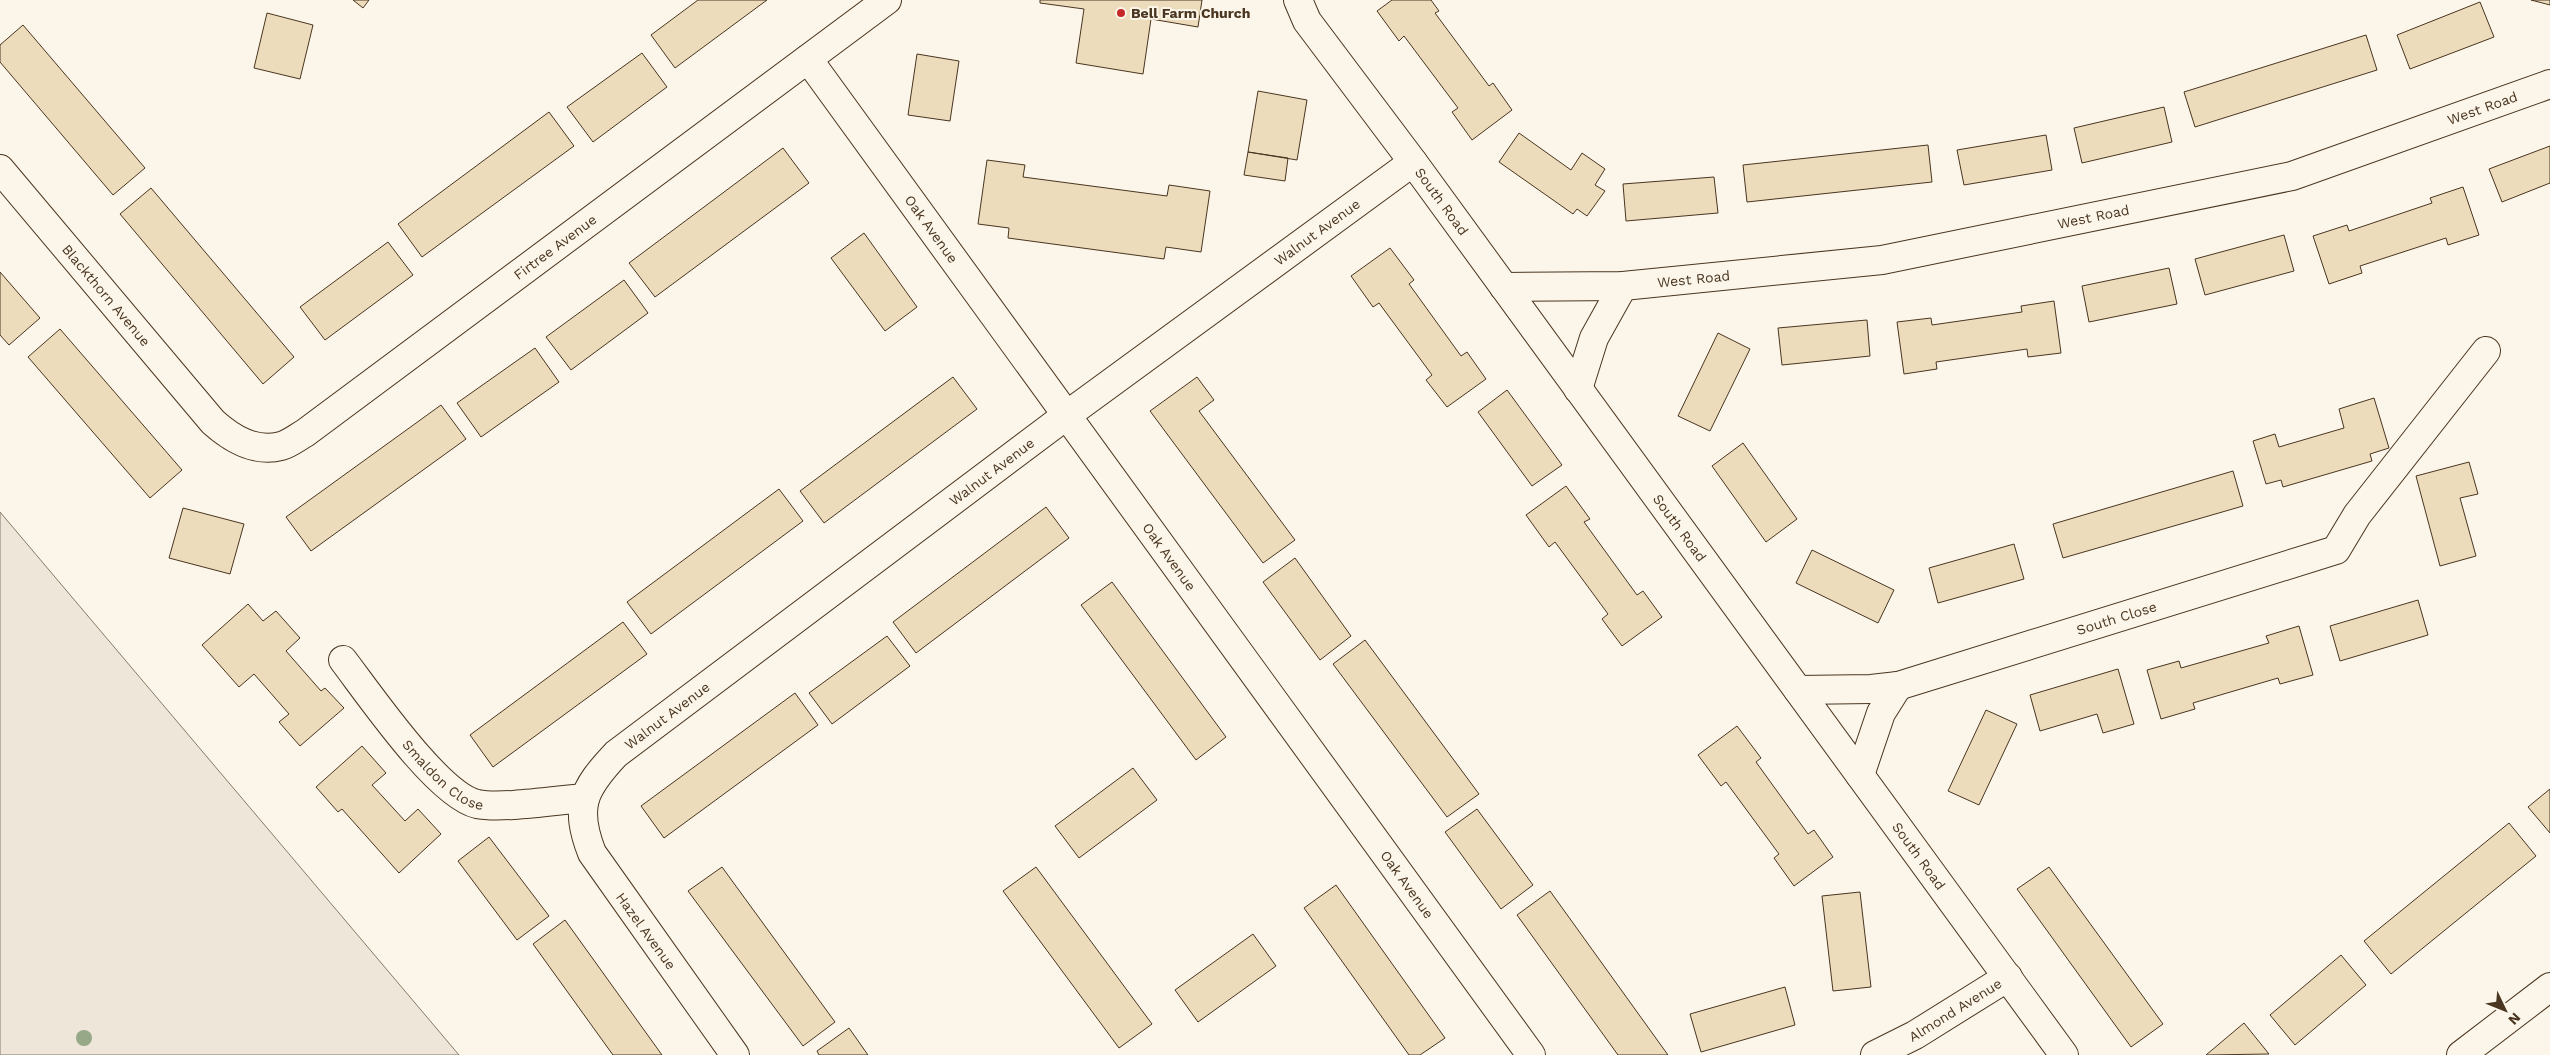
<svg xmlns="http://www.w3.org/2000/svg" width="2550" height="1055" viewBox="0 0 2550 1055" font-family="'Work Sans',sans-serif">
<rect width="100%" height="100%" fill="#fbf6e9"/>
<path fill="#ede6d9" stroke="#887966" d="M0 512 459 1055H0Z"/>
<path fill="#ecdcbc" stroke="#4a3520" d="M353 0H369L363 8Z
M698 0H767L675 68 651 35Z
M1040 0H1202L1198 27 1151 19 1143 74 1076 63 1084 9 1040 3Z
M1392 0H1431L1439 11 1435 13 1489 86 1493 83 1512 110 1472 140 1452 112 1458 108 1404 36 1399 41 1377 11Z
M2531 0H2550V5Z
M2480 2 2494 37 2410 69 2397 35Z
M267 13 313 25 300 79 254 68Z
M23 25 145 168 113 195 0 62V45Z
M2366 35 2377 70 2195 127 2184 92Z
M642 53 667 87 593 142 567 107Z
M917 54 959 61 950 121 908 115Z
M1258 91 1307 100 1297 160 1248 152Z
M2164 107 2172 142 2082 163 2074 128Z
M549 112 574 146 422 257 398 224Z
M1519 133 1571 170 1582 153 1605 169 1595 185 1605 191 1587 216 1577 209 1573 214 1499 162Z
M2046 135 2052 170 1964 185 1957 150Z
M1928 145 1932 182 1747 202 1743 165Z
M2550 146V183L2502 202 2489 169Z
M783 148 809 183 655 297 629 263Z
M1248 152 1288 158 1285 181 1244 175Z
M987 160 1025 165 1023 177 1167 196 1169 185 1210 191 1201 252 1166 247 1164 259 1008 238 1009 228 978 224Z
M1714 177 1718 213 1626 221 1623 184Z
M2463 187 2479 235 2448 245 2446 238 2360 266 2362 273 2329 284 2313 236 2347 225 2349 231 2432 203 2430 198Z
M151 188 294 357 263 384 120 214Z
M864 233 917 307 885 331 831 258Z
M2284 235 2294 271 2205 295 2195 259Z
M388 242 413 275 325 340 300 307Z
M1390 248 1414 280 1409 284 1461 356 1467 352 1486 379 1447 407 1426 380 1432 375 1379 303 1373 307 1351 276Z
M2169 268 2177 304 2089 322 2082 286Z
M0 272 40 318 9 345 0 335Z
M624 280 648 313 571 370 546 337Z
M2054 301 2061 353 2028 357 2027 349 1936 362 1937 369 1904 374 1897 322 1931 318 1932 325 2022 312 2021 306Z
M1867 320 1870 356 1782 365 1778 328Z
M60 329 182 470 150 498 28 357Z
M1718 333 1750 349 1710 431 1678 416Z
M535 348 559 382 481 437 457 403Z
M953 377 977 409 824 523 800 491Z
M1197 377 1214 400 1199 411 1295 540 1263 563 1150 411Z
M1507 390 1562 465 1532 486 1478 412Z
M2374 398 2389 448 2370 454 2372 461 2283 487 2281 480 2266 484 2253 441 2275 434 2279 447 2344 428 2339 409Z
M441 405 466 439 311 551 286 517Z
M1743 443 1797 519 1766 542 1712 466Z
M2469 462 2478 494 2460 498 2476 556 2440 566 2416 476Z
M2233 471 2243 506 2063 558 2053 524Z
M1566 486 1590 519 1584 522 1637 595 1643 591 1662 617 1622 646 1602 619 1608 614 1555 542 1549 547 1526 515Z
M779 489 803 521 651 634 627 602Z
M1046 507 1069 538 916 653 893 622Z
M183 508 244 524 230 574 169 558Z
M2014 544 2024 579 1938 603 1929 568Z
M1812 550 1894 590 1878 623 1796 583Z
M1295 558 1351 636 1320 660 1263 582Z
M1112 582 1226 737 1196 760 1081 605Z
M2418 600 2428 635 2340 661 2330 626Z
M248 604 263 621 276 611 300 638 286 651 321 691 325 688 344 708 300 746 279 722 289 714 254 674 239 687 202 645Z
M623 622 647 654 493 767 470 735Z
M2299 626 2313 675 2280 684 2278 678 2193 703 2195 709 2161 719 2147 670 2179 661 2181 668 2269 643 2266 636Z
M887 636 910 666 832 724 809 693Z
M1365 640 1479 794 1447 817 1333 664Z
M2118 669 2134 724 2103 733 2097 714 2040 731 2030 695Z
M795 693 818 725 664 838 641 806Z
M1986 710 2017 724 1979 805 1948 791Z
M1737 726 1761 758 1756 762 1808 834 1814 830 1833 857 1794 886 1774 858 1779 854 1726 782 1721 786 1698 755Z
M362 746 386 773 372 785 405 821 418 809 441 834 399 873 342 809 338 812 316 787Z
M1133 768 1157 800 1079 858 1055 826Z
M2550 789V833L2528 807Z
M1477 809 1533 885 1501 909 1445 832Z
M2509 823 2536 856 2391 974 2364 941Z
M489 837 549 916 517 940 458 861Z
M722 867 835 1022 803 1046 688 891Z
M1036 867 1152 1024 1119 1048 1003 891Z
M2049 867 2163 1024 2131 1047 2017 889Z
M1336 885 1445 1038 1420 1055H1409L1304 908Z
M1550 891 1668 1055H1618L1517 915Z
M1860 892 1871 987 1833 991 1822 896Z
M565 920 662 1055H613L533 944Z
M1253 934 1276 966 1198 1022 1175 990Z
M2341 955 2366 985 2295 1045 2270 1015Z
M1785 987 1795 1025 1701 1052 1690 1014Z
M2244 1023 2269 1054 2206 1055Z
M849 1028 868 1055H819L817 1051Z"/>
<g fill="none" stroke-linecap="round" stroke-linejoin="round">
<g stroke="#4a3520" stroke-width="30">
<g id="minor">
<path id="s1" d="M1298 0 1307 21 1413 162 2064 1055"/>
<path id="s2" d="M808 59 1531 1055"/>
<path id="s3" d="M0 169 213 422C231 438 254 453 281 446 289 444 298 437 305 433L887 0"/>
<path id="s4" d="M1504 287 1623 286 1882 260 2292 176 2550 84"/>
<path d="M1578 389 1594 338 1623 286"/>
<path id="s5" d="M343 660C369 694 438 795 477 804 502 809 557 800 585 798"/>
<path id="s6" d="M1798 690 1871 689 1898 686 2336 550 2357 515 2486 351"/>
<path d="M1860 775 1881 713 1898 686"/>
<path id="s7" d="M735 1055 592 853C574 807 583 789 616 754L1067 415 1413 162"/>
<path id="s8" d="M1875 1055 1915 1035 2008 977"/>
<path d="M2461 1055 2550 987"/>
</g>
</g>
<use href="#minor" stroke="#fbf6e9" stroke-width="28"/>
</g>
<circle fill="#96a887" cx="84" cy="1038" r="8"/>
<circle fill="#c62828" stroke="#fbf6e9" stroke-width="2" cx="1121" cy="13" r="5"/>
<g text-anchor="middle" stroke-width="4" stroke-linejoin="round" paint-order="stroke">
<g font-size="14" font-weight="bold" fill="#4a3520" stroke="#fbf6e9" text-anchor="start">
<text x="1131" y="18">Bell Farm Church</text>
</g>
<g font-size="14" fill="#4a3520" stroke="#fbf6e9">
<text dy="5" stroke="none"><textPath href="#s4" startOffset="1000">West Road</textPath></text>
<text dy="5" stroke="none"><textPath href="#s1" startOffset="248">South Road</textPath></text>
<text dy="5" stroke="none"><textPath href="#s4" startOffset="595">West Road</textPath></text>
<text dy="5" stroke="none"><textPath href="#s2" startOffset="210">Oak Avenue</textPath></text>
<text dy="5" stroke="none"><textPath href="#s7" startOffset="1232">Walnut Avenue</textPath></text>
<text dy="5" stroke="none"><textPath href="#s3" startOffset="745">Firtree Avenue</textPath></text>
<text dy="5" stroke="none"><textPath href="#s4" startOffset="190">West Road</textPath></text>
<text dy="5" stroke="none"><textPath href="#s3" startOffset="165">Blackthorn Avenue</textPath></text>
<text dy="5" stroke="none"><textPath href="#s7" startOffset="828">Walnut Avenue</textPath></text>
<text dy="5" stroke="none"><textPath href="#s1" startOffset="652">South Road</textPath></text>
<text dy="5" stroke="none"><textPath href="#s2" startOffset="615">Oak Avenue</textPath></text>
<text dy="5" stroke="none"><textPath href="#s6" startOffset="329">South Close</textPath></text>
<text dy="5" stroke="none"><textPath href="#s7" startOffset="422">Walnut Avenue</textPath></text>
<text dy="5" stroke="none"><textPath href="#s5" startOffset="154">Smaldon Close</textPath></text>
<text dy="5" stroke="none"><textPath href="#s1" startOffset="1058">South Road</textPath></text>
<text dy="5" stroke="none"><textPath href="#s2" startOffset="1020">Oak Avenue</textPath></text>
<text transform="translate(646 931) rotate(54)" y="5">Hazel Avenue</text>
<text dy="5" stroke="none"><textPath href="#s8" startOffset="92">Almond Avenue</textPath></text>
</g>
</g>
<g transform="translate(2505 1010) rotate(133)" stroke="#fbf6e9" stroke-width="4" paint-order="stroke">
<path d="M0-4L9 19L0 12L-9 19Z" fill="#4a3520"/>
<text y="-8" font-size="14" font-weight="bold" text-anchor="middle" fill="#4a3520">N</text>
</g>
</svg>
